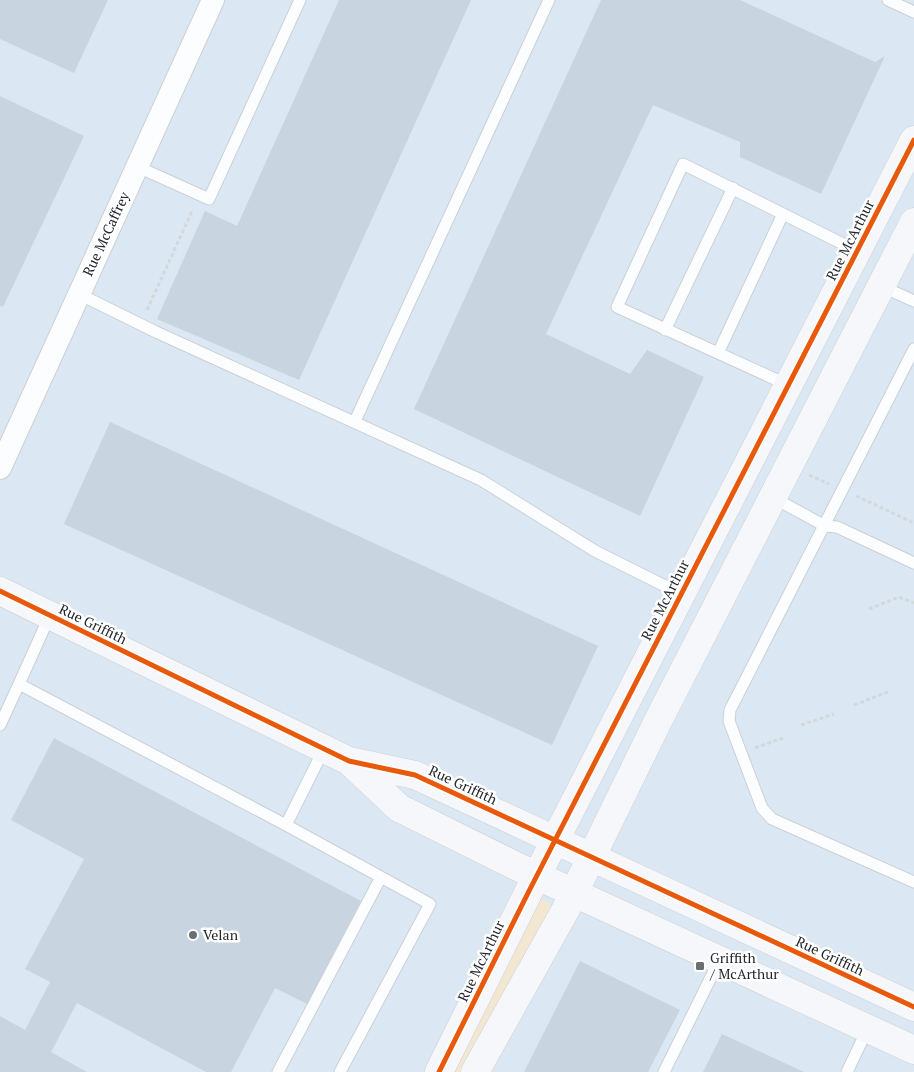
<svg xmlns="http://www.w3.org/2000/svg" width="914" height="1072" viewBox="0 0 914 1072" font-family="'PT Serif',serif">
<rect width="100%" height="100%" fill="#edf3f9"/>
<path fill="#dbe8f3" d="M0 0H914V1072H0Z"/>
<path fill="#f3e7d2" d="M540 900 549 902 551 910 462 1072H453Z"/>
<path fill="#c8d4df" d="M0 0H108L74 73 0 39Z
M339 0H471L299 380 157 319 205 211 237 226Z
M601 0H740L875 62 885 56 821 194 740 157V142L653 105 546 334 630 374 647 350 704 377 640 516 414 409Z
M0 96 84 136 3 307 0 306Z
M110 422 598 646 552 745 64 524Z
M54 738 361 901 307 1004 275 988 231 1072H206L77 1003 51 1052 87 1072H0V1016L25 1030 50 982 25 969 84 859 11 820Z
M580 961 680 1010 648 1072H524Z
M722 1034 804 1072H703Z"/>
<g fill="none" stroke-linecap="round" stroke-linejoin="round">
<g stroke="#cbd0d4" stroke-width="13">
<path id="lane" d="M888 0 914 12
M138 167 209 199 300 0
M881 286 914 301
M79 294 156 332 481 480 595 551 681 594
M665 330 733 188
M914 349 730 710 729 721 762 808 772 819 914 882
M719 351 782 216
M788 385 617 307 683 164 857 251
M355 421 549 0
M772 497 825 526 837 527 914 563
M50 615 19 684 286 825
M0 725 19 684
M324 749 286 825 430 904 340 1072
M278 1072 381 877
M664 1072 720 959
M847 1072 868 1028"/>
</g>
<g stroke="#cbd0d4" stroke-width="24">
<path id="street" d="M0 468 213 0"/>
</g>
<g stroke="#cbd0d4" stroke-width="29">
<path id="secondary" d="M0 591 349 761 415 775 914 1007
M349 761 399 808 518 867 914 1050
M439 1072 529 891 914 140
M475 1072 566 909 659 719 914 222"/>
</g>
<path stroke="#d5d8da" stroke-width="3" stroke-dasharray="4 2.5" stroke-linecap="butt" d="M147 310 193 209
M809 475 829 484
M856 496 914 523
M869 609 899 597 914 603
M854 705 888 692
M801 725 834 714
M755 748 783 738"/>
<use href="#lane" stroke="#fcfdfe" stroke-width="11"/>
<use href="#street" stroke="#fcfdfe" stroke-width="22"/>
<use href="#secondary" stroke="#f5f7fa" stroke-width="28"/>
<g stroke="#fff" stroke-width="8">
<path id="cycleway" d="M0 591 349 761 415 775 914 1007
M439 1072 529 891 914 140"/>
</g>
<use href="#cycleway" stroke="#e8590c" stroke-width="5"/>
</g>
<g fill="#6a6f74" stroke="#fff" stroke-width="2">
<circle cx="193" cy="935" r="5"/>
<rect x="695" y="961" width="10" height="10" rx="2.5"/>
</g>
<g text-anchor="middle" stroke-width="5" stroke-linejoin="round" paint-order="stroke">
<g font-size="14" fill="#24282c" stroke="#fff">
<text transform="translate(106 234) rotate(-65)" y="5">Rue McCaffrey</text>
<text transform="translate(850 240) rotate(-63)" y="5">Rue McArthur</text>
<text transform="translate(665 600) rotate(-63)" y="5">Rue McArthur</text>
<text transform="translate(93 624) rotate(26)" y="5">Rue Griffith</text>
<text transform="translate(463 785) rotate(25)" y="5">Rue Griffith</text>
<text transform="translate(830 956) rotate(25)" y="5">Rue Griffith</text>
<text transform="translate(481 961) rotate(-64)" y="5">Rue McArthur</text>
</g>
<g font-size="14" fill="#24282c" stroke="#fff" text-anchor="start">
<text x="203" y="940">Velan</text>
<text x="710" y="963">Griffith<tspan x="710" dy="16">/ McArthur</tspan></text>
</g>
</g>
</svg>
